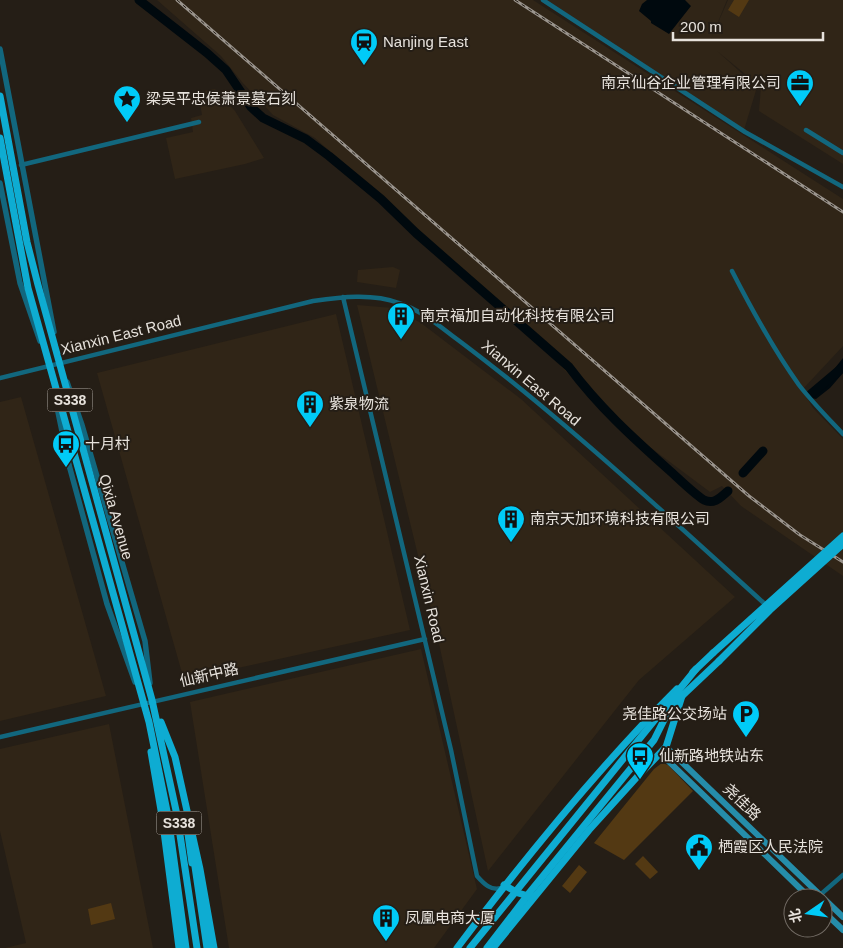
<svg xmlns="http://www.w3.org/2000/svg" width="843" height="948" viewBox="0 0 843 948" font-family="Helvetica,'Noto Sans SC',sans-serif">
<rect width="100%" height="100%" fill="#251e16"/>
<path fill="#302517" d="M157 0H533L843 199V346L802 390 813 408 843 439V576L741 506 722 486 710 492 611 418 499 303 315 138 273 115 242 82 221 56Z
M547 0H727L711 39 728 0H843V164L759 111 761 87 717 51 757 87 744 130Z
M215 89 235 111 264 158 245 164 175 179 166 138 193 132 191 118 202 115 198 92Z
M393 267 400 270 396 288 357 282 358 270Z
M357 305 393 308 421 323 521 399 735 597 639 680 488 871 435 625Z
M336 314 410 630 184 680 97 373Z
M21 397 106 696 0 721V402Z
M421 649 477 889 434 948H229L190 702Z
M109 724 153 948H5L26 943 0 831V749Z"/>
<path fill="#533913" d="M734 0H749L739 17 728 10Z
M662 763 668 765 693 791 624 860 594 843 654 769Z
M643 856 658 872 650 879 635 864Z
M579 865 587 872 570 893 562 886Z
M111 903 115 919 91 925 88 909Z"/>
<path fill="#00090e" d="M647 0H685L691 6 669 34 651 23V21L639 11 642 4Z
M843 358V373L830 388 816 399 811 398Z"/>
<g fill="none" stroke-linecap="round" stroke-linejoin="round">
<path stroke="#00090e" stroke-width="9" d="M139 0 207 53 226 70 251 107 263 118 306 139 329 156 381 199 416 233 569 367C599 407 632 437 669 470 678 478 694 494 704 500 714 505 721 497 728 491
M811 394 843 367
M743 473 763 451"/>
<path stroke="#12677e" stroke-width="4.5" d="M543 0 745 132 843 187
M806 130 843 153
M21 165 199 122
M732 271C752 310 773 349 799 385 812 402 828 418 843 434
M343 297 451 750 477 876C484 884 491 891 501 888
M0 378 313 301C341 297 372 293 399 303 420 310 437 324 454 337 473 351 492 366 511 381 599 452 682 529 766 605
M0 737 425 639
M820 895 843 875"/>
<path stroke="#12677e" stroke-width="5.5" d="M0 49 54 332
M0 183 20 283 40 341
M67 382 82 425 145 641 150 683
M54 393 69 465 107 604 135 682"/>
<path stroke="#258daa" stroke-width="6" d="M666 747 843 917
M661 754 810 898
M823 911 843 930"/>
<path stroke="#0eacd2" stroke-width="7" d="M0 96 27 242 38 285 152 700 177 815 197 948
M0 138 28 288 149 722 168 816 186 948
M693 672 713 653
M161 722 175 757 200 869 214 948
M151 752 162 816 179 948
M187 827 192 863
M194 860 207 948
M504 885 518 893 532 897
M457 948C525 858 597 769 677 689
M493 948 589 830 637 777 666 747 682 696 719 661"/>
<g stroke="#9a948d" stroke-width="3">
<path id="rail" d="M177 0 749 496 800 535 843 562
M515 0 843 212"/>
</g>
<use href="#rail" stroke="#251e16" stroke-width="1" stroke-dasharray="4" stroke-linecap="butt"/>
<path stroke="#0eacd2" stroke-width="7" d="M713 653 843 536
M719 661 770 610 843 544
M470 948 696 669
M487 948 530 892 654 740 667 714 682 696"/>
</g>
<defs>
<g id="station-pin" transform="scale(1.4375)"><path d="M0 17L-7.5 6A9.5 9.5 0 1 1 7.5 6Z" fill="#00cbf8" stroke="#251e16"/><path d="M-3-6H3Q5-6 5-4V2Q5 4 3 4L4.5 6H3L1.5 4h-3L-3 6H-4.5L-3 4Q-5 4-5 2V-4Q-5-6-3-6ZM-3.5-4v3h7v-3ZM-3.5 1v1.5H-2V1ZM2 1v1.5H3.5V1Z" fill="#111"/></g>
<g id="office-pin" transform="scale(1.4375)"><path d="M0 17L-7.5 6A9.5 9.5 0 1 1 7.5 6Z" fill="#00cbf8" stroke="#251e16"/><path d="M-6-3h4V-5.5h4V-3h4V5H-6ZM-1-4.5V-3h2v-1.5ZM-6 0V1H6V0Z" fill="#111"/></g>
<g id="sight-pin" transform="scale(1.4375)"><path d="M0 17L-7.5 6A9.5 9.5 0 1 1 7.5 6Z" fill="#00cbf8" stroke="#251e16"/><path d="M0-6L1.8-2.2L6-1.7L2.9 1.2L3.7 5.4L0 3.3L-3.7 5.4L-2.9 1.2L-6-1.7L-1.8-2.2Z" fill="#111"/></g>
<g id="building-pin" transform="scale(1.4375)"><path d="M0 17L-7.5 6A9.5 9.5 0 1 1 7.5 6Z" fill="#00cbf8" stroke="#251e16"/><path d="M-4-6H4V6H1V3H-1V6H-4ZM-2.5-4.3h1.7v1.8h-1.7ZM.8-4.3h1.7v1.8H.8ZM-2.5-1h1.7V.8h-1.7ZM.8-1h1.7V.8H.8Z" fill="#111"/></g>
<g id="bus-pin" transform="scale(1.4375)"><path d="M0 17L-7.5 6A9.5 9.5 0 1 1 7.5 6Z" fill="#00cbf8" stroke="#251e16"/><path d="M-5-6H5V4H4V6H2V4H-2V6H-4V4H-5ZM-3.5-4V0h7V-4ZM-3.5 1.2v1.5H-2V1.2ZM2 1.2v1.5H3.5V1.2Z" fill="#111"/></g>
<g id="parking-pin" transform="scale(1.4375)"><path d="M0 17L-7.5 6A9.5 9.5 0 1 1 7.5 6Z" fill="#00cbf8" stroke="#251e16"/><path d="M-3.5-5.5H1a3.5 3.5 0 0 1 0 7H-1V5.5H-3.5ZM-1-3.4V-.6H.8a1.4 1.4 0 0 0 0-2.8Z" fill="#111"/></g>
<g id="civic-pin" transform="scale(1.4375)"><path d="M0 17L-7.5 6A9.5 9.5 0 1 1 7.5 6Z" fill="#00cbf8" stroke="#251e16"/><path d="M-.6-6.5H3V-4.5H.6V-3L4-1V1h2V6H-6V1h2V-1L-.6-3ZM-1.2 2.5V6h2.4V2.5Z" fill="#111"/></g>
</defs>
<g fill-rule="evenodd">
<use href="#station-pin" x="364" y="42"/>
<use href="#office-pin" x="800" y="83"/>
<use href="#sight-pin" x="127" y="99"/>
<use href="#building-pin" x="401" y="316"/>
<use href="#building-pin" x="310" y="404"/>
<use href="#bus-pin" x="66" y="444"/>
<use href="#building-pin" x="511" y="519"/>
<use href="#parking-pin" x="746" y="714"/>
<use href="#bus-pin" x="640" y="756"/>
<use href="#civic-pin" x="699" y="847"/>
<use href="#building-pin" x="386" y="918"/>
</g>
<g text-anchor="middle" stroke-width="4" stroke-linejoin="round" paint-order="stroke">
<g fill="#251e16" stroke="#ada7a1" stroke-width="1">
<rect x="47.5" y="388.5" width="45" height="23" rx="4"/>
<rect x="156.5" y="811.5" width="45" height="23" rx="4"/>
</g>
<g font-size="14" font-weight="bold" fill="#e7e2dc">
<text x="70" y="405">S338</text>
<text x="179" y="828">S338</text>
</g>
<g font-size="15" fill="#e7e2dc" stroke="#251e16" text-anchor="start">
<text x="383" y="47">Nanjing East</text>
<text x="781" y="88" text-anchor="end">南京仙谷企业管理有限公司</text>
<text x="146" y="104">梁吴平忠侯萧景墓石刻</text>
<text x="420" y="321">南京福加自动化科技有限公司</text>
<text x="329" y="409">紫泉物流</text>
<text x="85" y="449">十月村</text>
<text x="530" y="524">南京天加环境科技有限公司</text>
<text x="727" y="719" text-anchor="end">尧佳路公交场站</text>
<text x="659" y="761">仙新路地铁站东</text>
<text x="718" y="852">栖霞区人民法院</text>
<text x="405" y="923">凤凰电商大厦</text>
</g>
<g font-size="15" fill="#e7e2dc" stroke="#251e16">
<text transform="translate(121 335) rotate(-14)" y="5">Xianxin East Road</text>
<text transform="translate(531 383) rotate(40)" y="5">Xianxin East Road</text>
<text transform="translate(116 517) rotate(74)" y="5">Qixia Avenue</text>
<text transform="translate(429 599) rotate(77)" y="5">Xianxin Road</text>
<text transform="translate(209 675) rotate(-13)" y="5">仙新中路</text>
<text transform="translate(742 802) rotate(44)" y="5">尧佳路</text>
</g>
</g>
<g transform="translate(808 913) rotate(257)"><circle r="24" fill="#251e16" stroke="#736c65"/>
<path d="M0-4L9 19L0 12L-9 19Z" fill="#00cbf8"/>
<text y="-8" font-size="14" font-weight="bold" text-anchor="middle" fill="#e7e2dc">北</text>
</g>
<path d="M673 32v8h150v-8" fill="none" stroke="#e7e2dc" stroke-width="2.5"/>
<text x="680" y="32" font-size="15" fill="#e7e2dc" stroke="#251e16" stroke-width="4" paint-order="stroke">200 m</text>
</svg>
